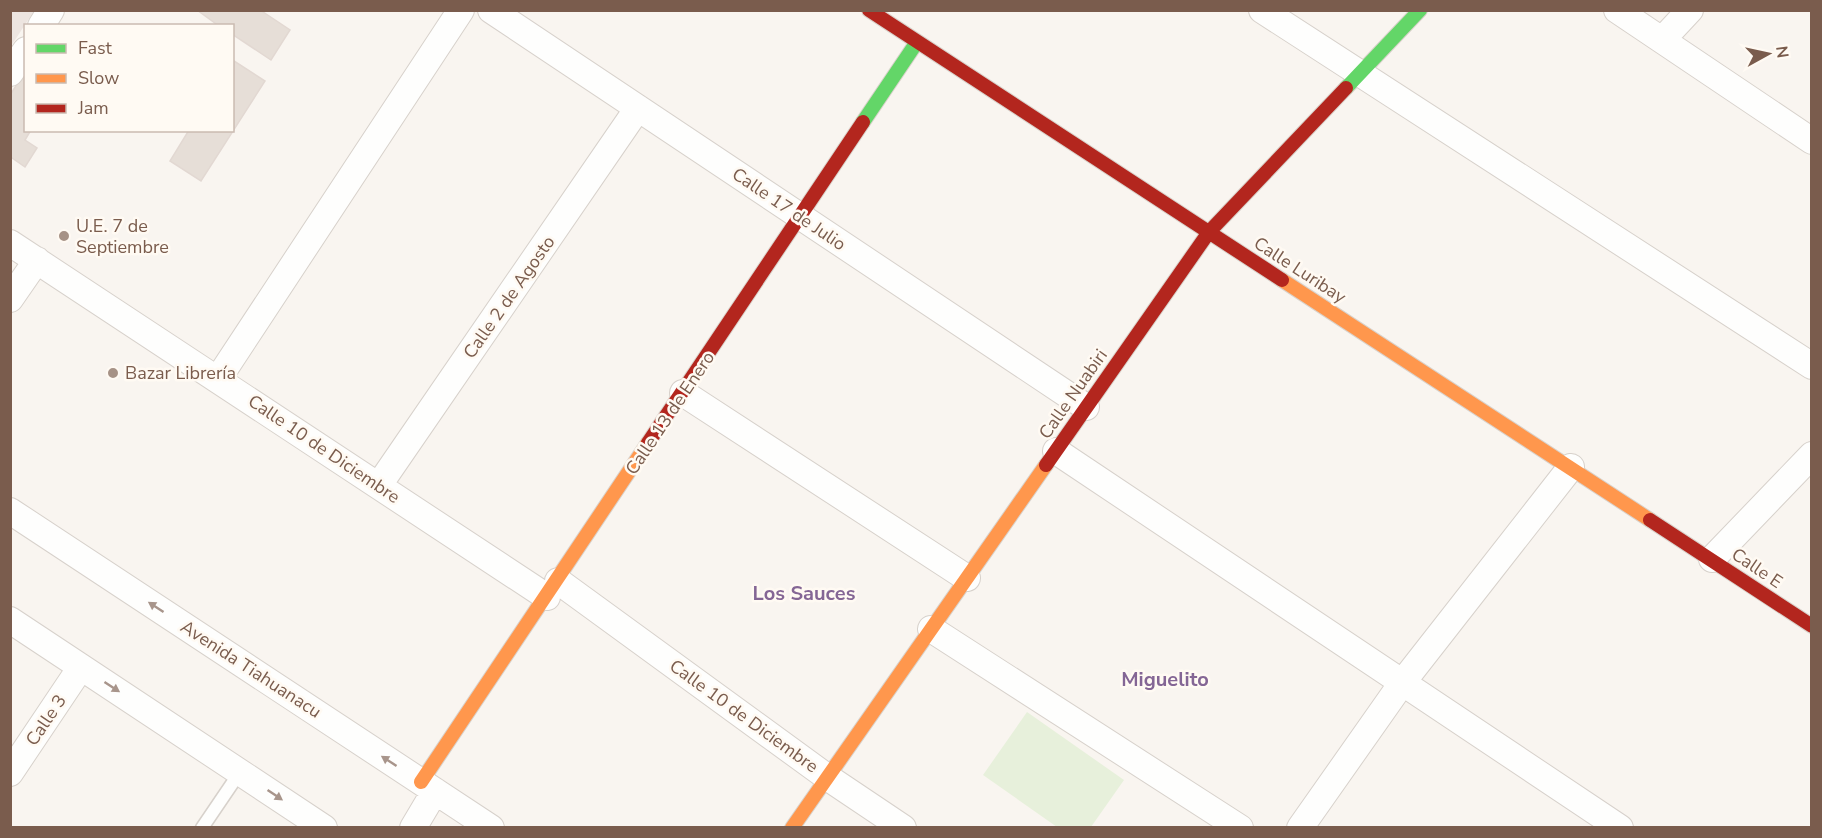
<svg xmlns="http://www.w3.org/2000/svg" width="1822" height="838" viewBox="0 0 1822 838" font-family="'Nunito Sans',sans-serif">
<rect width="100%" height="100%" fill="#f9f5f0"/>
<path fill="#ede5e0" d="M11 10 34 11 11 46 10 11Z"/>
<path fill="#e7f0db" d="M1027 712 1124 780 1091 827H1057L983 775Z"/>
<path fill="#e6ded7" stroke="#e2d8d2" stroke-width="1.5" d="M197 10H260L290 30 271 60 232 34V26H219Z
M234 61 265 81 201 181 170 161 189 130H232Z
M23 75 26 77V130H31L25 140 37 148 25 167 12 158 10 160V95Z"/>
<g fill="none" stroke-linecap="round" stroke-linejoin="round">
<g stroke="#d7d1cb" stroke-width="15">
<path id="lane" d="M202 828 240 772"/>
</g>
<g stroke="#d7d1cb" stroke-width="28">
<path id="street" d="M491 10 1086 407
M1262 10 1812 366
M1617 10 1812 141
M41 26 51 10
M1662 40 1690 10
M10 73 26 50
M10 243 547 597
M10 299 37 260
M218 379 461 10
M683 393 967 578
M1056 451 1620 828
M379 485 638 108
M10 511 491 828
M1712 559 1812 455
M558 581 827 777 903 828
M10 620 324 828
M931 629 1240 828
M10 773 81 667
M413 828 435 791
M1300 828 1402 683 1571 467"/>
</g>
<g stroke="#d9d2cb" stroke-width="16">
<path id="fast" d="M1346 88 1420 10
M863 122 917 42"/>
</g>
<g stroke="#d9d2cb" stroke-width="16">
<path id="slow" d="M1282 280 1650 520
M421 782 648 443
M792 828 1046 465"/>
</g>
<g stroke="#d9d2cb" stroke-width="16">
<path id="jam" d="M869 10 1282 280
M648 443 863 122
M1046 465 1209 232 1346 88
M1650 520 1812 626"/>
</g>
<use href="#lane" stroke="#fefefd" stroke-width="12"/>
<use href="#street" stroke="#fefefd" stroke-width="26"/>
<use href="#fast" stroke="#63d668" stroke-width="14"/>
<use href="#slow" stroke="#ff974d" stroke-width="14"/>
<use href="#jam" stroke="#b3261e" stroke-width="14"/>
</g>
<defs><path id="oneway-solid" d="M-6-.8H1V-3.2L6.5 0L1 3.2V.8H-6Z" transform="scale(1.5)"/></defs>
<g fill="#a8958b">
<use href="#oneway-solid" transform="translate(156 607) rotate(-147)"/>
<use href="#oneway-solid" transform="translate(112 687) rotate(33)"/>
<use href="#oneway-solid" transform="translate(389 761) rotate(-147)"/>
<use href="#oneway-solid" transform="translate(275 795) rotate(34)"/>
</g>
<g fill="#a69286" stroke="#fffaf3" stroke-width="2">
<circle cx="64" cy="236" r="6"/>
<circle cx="113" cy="373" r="6"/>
</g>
<g text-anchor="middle" stroke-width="5" stroke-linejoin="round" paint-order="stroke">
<g font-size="18" fill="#7a5c4d" stroke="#fffaf3">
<text transform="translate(789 209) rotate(34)" y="6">Calle 17 de Julio</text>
<text transform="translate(1300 270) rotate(33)" y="6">Calle Luribay</text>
<text transform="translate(509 297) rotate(-55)" y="6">Calle 2 de Agosto</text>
<text transform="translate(1073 394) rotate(-55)" y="6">Calle Nuabiri</text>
<text transform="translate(670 413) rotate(-56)" y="6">Calle 13 de Enero</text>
<text transform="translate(324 449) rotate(34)" y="6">Calle 10 de Diciembre</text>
<text transform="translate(1757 568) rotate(34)" y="6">Calle E</text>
<text transform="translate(251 669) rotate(33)" y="6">Avenida Tiahuanacu</text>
<text transform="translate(744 716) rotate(36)" y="6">Calle 10 de Diciembre</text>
<text transform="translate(46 720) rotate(-56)" y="6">Calle 3</text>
</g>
<g font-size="18" fill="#7a5c4d" stroke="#fffaf3" text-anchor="start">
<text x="76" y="232">U.E. 7 de<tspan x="76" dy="21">Septiembre</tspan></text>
<text x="125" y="379">Bazar Librería</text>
</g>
<g font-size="20" font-weight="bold" fill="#846695" stroke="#fffaf3">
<text x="804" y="600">Los Sauces</text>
<text x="1165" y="686">Miguelito</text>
</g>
</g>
<rect width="1822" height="838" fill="none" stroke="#7a5c4d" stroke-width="24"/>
<rect x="24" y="24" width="210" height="108" fill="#fffaf3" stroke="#cabbb1" stroke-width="1.5"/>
<rect x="36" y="44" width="30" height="9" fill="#63d668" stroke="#cabbb1" stroke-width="1.5"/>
<text x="78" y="54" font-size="18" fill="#7a5c4d">Fast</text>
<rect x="36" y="74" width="30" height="9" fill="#ff974d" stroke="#cabbb1" stroke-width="1.5"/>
<text x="78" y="84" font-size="18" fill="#7a5c4d">Slow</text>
<rect x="36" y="104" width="30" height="9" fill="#b3261e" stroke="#cabbb1" stroke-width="1.5"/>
<text x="78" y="114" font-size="18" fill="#7a5c4d">Jam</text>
<g transform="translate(1768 54) rotate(82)" stroke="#fffaf3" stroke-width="4.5" paint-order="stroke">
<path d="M0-4.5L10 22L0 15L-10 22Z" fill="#7a5c4d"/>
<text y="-9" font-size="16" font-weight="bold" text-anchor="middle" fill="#7a5c4d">N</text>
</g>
</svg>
